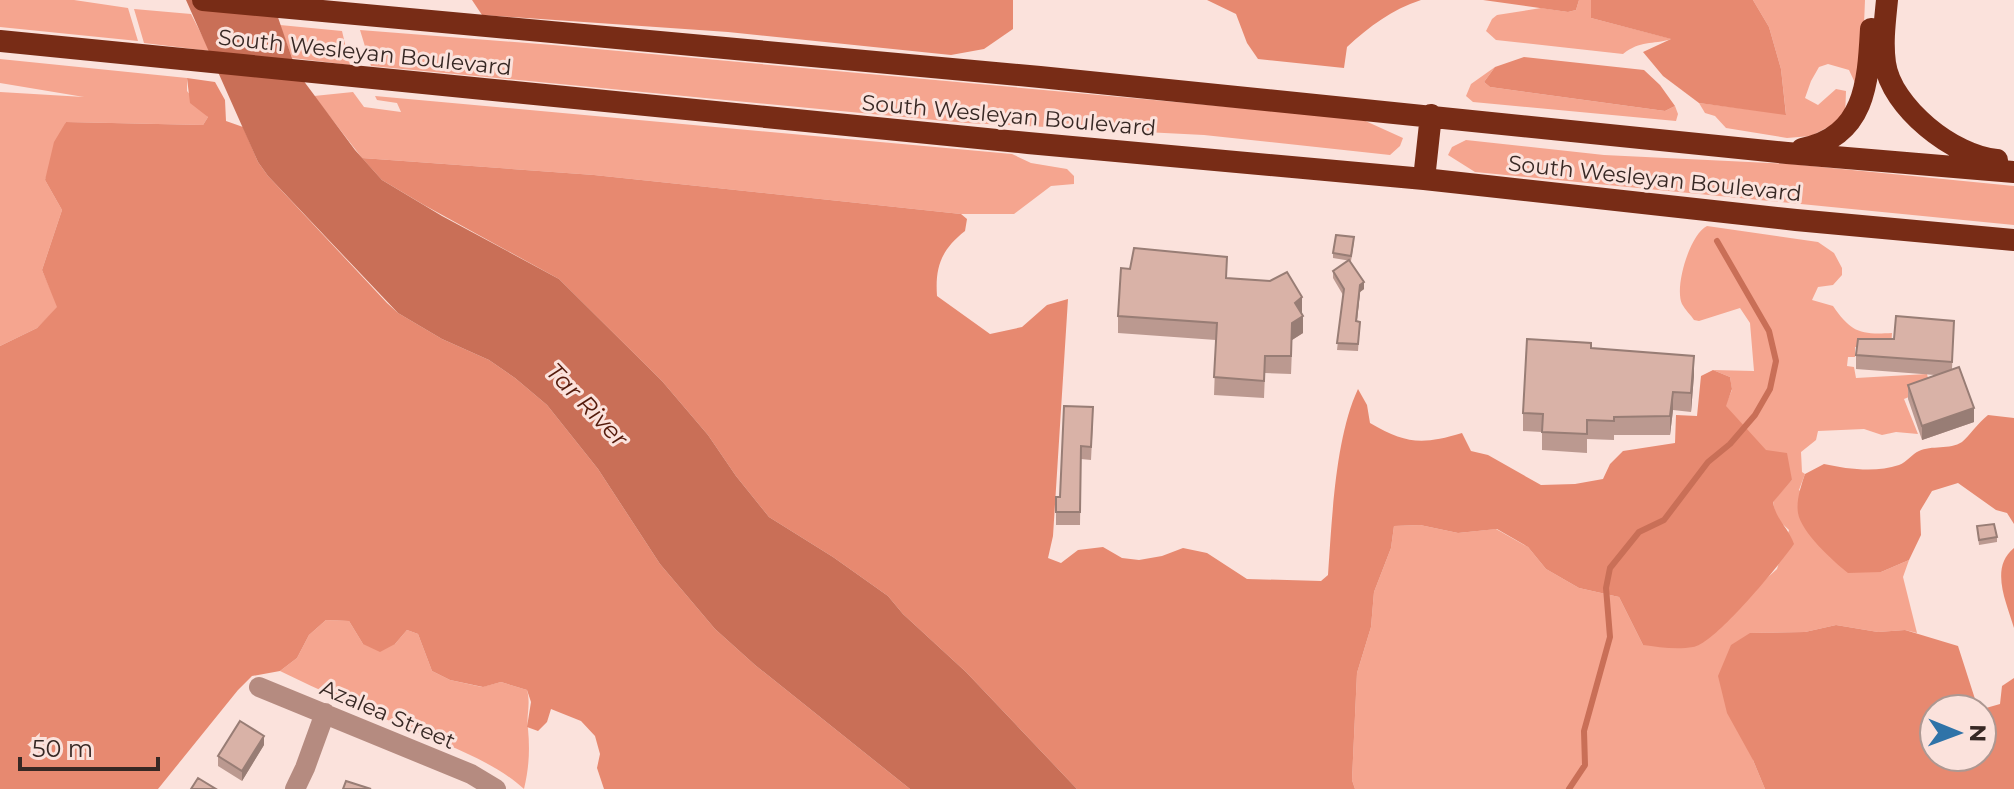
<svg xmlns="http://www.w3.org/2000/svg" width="2014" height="789" viewBox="0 0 2014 789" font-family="Montserrat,sans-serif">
<rect width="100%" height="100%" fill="#fbe2dc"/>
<path fill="#f5a58f" d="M0 0H74L128 8 138 41 0 27Z
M1579 0H1591V18L1672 39C1651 45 1641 40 1623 54L1496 40 1486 31 1492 19 1497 15 1541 8 1568 12 1576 10Z
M1753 0H1865L1863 49 1856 85 1849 70 1828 64 1819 67 1811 81 1805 98 1818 105 1836 89 1846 91 1845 118 1811 136 1787 138 1726 128 1715 116 1705 113 1699 103 1786 114 1781 69 1769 27Z
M134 9 191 14 210 51 144 43Z
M280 25 342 31 350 65 292 58Z
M360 30 553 45 1361 119 1403 138 1400 146 1390 155 1204 135 966 123 371 66Z
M0 59 187 78V91L208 117 203 125 66 122 45 180 62 210 42 270 58 307 37 328 0 346V92L84 97 0 83Z
M1495 67 1484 82 1490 87 1665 111 1675 106 1678 114 1676 121 1473 102 1466 96 1471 84Z
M353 92 364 107 401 112 397 103 377 100 375 96 1012 154 1031 163 1067 169 1074 176V184L1051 186 1014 214H961L594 175 362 158 314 96Z
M1466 140 1604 155 1791 164 2014 186V225L1475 172 1448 155 1452 147Z
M1707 226 1818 242 1834 253 1842 268V275L1833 285 1818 287 1812 300 1833 306C1851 332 1860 335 1892 333L1891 349 1855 347V357H1848L1847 366 1854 367 1856 378 1927 374 1929 382 1924 391 1904 399 1918 434 1896 432 1882 435 1864 429 1818 431 1816 440 1801 452 1802 472 1805 474 1799 490 1881 572 1909 560 1903 577 1917 633 1905 630 1878 632 1836 625 1805 632 1750 633 1753 760 1765 789H1355L1352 780 1357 673 1371 627 1374 592 1391 548 1394 526 1420 525 1458 533 1496 529 1528 547 1546 569 1579 588 1619 597 1643 645 1755 589 1777 569 1789 530 1776 518 1773 501 1792 480 1725 406 1732 390 1730 377 1713 370 1754 371 1750 323 1740 308 1699 321 1694 320C1691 315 1685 310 1682 304 1674 287 1690 234 1707 226Z
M326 620 349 621 363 644H395L407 630 418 634 432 671 450 680 482 687 501 682 527 690C531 704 526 715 528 729 530 750 529 768 524 789 494 761 442 743 404 727 362 709 321 691 280 671L297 658 309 635Z"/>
<path fill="#e78970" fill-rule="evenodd" d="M472 0H1013V29L984 49 951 55 728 32 482 15Z
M1207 0H1421C1391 10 1370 26 1347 47L1344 68 1258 59 1247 43 1236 14Z
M1483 0H1579L1576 10 1568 12Z
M1591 0H1753L1769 27 1781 69 1786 115 1699 103 1663 76 1643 52 1671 39 1591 18Z
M1524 57 1644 70 1660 85 1675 106 1665 111 1490 87 1484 82 1495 67Z
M187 78 215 82 225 100 226 121 243 127 258 162 268 176 387 303 398 313 442 339 489 360 515 378 547 405 598 469 660 564 715 629 755 665 910 789H604L597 768 600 754 595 736 581 721 551 709 547 722 538 731 527 727 531 702 527 690 501 682 483 687 450 680 432 671 418 634 407 630 395 644 380 652 363 644 349 621 326 620 309 635 297 658 280 671 252 676 238 690 158 789H0V346L37 328 57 307 42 270 62 210 45 180 54 142 66 122 203 125 208 117 190 103Z
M362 158 594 175 961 214 967 219 965 231C941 250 935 267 937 296L990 334 1022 327 1047 305 1068 299 1053 536 1048 558 1061 563 1078 550 1103 547 1122 558 1139 560 1162 556 1183 548 1207 553 1247 579 1321 581 1328 575C1332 520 1335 438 1358 389L1367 405 1370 423C1406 444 1422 445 1462 433L1471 451 1488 455 1541 485 1575 484 1603 479 1610 464 1623 451 1675 443 1676 415 1697 416 1701 376 1713 370 1730 377 1732 389 1726 406 1766 450 1787 453 1792 480 1773 502C1776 520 1788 527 1794 544 1780 564 1715 644 1693 647 1677 650 1658 647 1643 645L1619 597 1579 588 1546 569 1528 547 1497 529 1458 533 1420 525 1394 526 1391 548 1374 592 1371 627 1357 673 1352 780 1355 789H1077L966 672 903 614 888 596 833 557 769 517 736 476 708 435 662 381 559 279 424 205 382 180Z
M1988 415 2014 418V524L2007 513 1996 510 1958 483 1932 491 1920 511 1921 535 1909 560 1881 572 1848 573C1833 561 1801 532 1798 513 1796 500 1801 486 1805 474L1824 464C1847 469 1876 473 1899 465 1907 462 1912 454 1919 451 1931 445 1950 450 1962 442 1969 436 1978 423 1988 415Z
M2014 548V628C2007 603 1989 568 2014 548Z
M1836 625 1878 632 1905 630 1958 646 1975 699 1986 708 2000 704 2002 686 2014 678V789H1765L1753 760 1727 713 1718 676 1731 645 1750 633 1805 632ZM1934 709H1982V757H1934Z"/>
<path fill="#c96f57" d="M186 0H272L292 58 303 80 355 150 382 180 442 216 559 279 662 381 708 435 736 476 769 517 833 557 888 596 903 614 966 672 1077 789H910L755 665 715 629 660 564 598 469 547 405 515 378 489 360 442 339 398 313 268 176 258 162Z"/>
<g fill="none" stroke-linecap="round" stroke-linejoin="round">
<path stroke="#c96f57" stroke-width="6" d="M1569 789 1585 765 1584 731 1610 637 1606 588 1610 568 1639 532 1664 520 1708 462 1730 444 1755 415 1770 389 1776 361 1769 331 1717 241"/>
<path stroke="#b58b80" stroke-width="20" d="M259 687 471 774 496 789
M295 789 305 768 325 713"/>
<path stroke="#782c16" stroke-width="22" d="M203 0 1040 77 1787 153 2014 172
M1887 0C1885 21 1882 42 1885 63 1891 107 1954 157 1997 160
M0 41 1028 143 1424 179 1796 220 2014 240
M1802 149C1865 136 1868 84 1871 29
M1424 179 1431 115"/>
</g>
<path fill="#bb9990" d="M1354 242 1351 261 1333 258V253Z
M1333 271 1364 289 1360 292 1357 321 1360 322 1358 351 1337 350 1343 295 1333 278Z
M1302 313 1303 333 1292 340 1291 374 1265 373 1264 398 1214 395 1216 340 1118 333V316Z
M1954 321 1952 369 1974 422 1922 440 1908 399V385L1935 375 1856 369V355L1894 339Z
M1591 348 1694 375 1691 412 1673 410 1670 435H1614V440L1587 439V453L1542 450V432L1523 431V413Z
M1093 420 1091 460 1081 459 1080 525H1056V497H1060Z
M1977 526 1997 537V542L1979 545Z
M264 745 242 781 218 766V756Z"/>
<path fill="#987d75" d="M1364 282V289L1360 292 1356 328 1360 285Z
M1302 297V315L1295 303Z
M1303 316V333L1292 340 1291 374 1292 323Z
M1694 356V375L1691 412V393Z
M1673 392V410L1670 435V416Z
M1974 408V422L1922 440V426Z
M264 736V745L242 781V771Z"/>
<path fill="#d9b2a7" stroke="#987d75" stroke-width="2" d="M1336 235 1354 237 1351 256 1333 253Z
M1134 248 1227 257 1226 278 1270 281 1287 272 1302 297 1295 303 1303 316 1292 323 1291 356H1265L1264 381 1214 377 1217 323 1118 316 1121 268 1130 269Z
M1349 260 1364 282 1360 285 1356 321 1360 322 1358 344 1337 343 1344 289 1333 271Z
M1896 316 1954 321 1952 362 1856 355 1858 339H1894Z
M1527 339 1591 343V348L1694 356 1691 393 1673 392 1670 416 1614 417V421L1587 420V434L1542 432 1543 414 1523 413Z
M1959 367 1974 408 1922 426 1908 385Z
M1064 406 1093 407 1091 447 1081 446 1080 512H1056V497H1060Z
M1994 524 1997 537 1979 540 1977 526Z
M240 721 264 736 242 771 218 756Z
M198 778 216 789H191Z
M346 781 371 789H343Z"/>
<g text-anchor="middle" stroke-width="6" stroke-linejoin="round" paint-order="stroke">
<g font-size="22" fill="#372824" stroke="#fbe2dc">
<text transform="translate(365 52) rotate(6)" y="8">South Wesleyan Boulevard</text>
<text transform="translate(1009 115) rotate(5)" y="8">South Wesleyan Boulevard</text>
<text transform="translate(1655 178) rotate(6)" y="8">South Wesleyan Boulevard</text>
<text transform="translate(388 714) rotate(23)" y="8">Azalea Street</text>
</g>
<g font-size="24" font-style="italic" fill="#541a0b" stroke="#fbe2dc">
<text transform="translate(587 405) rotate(46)" y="8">Tar River</text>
</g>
</g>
<g transform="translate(1958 733) rotate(91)"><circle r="38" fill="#fbe2dc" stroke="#ad9892" stroke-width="2"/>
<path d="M0-6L14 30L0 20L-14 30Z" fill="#2f73a8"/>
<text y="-12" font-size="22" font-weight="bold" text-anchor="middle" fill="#372824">N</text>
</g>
<path d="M20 757v12h138v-12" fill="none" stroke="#372824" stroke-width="4"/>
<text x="32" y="757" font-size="24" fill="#372824" stroke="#fbe2dc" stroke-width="6" paint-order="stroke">50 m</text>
</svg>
